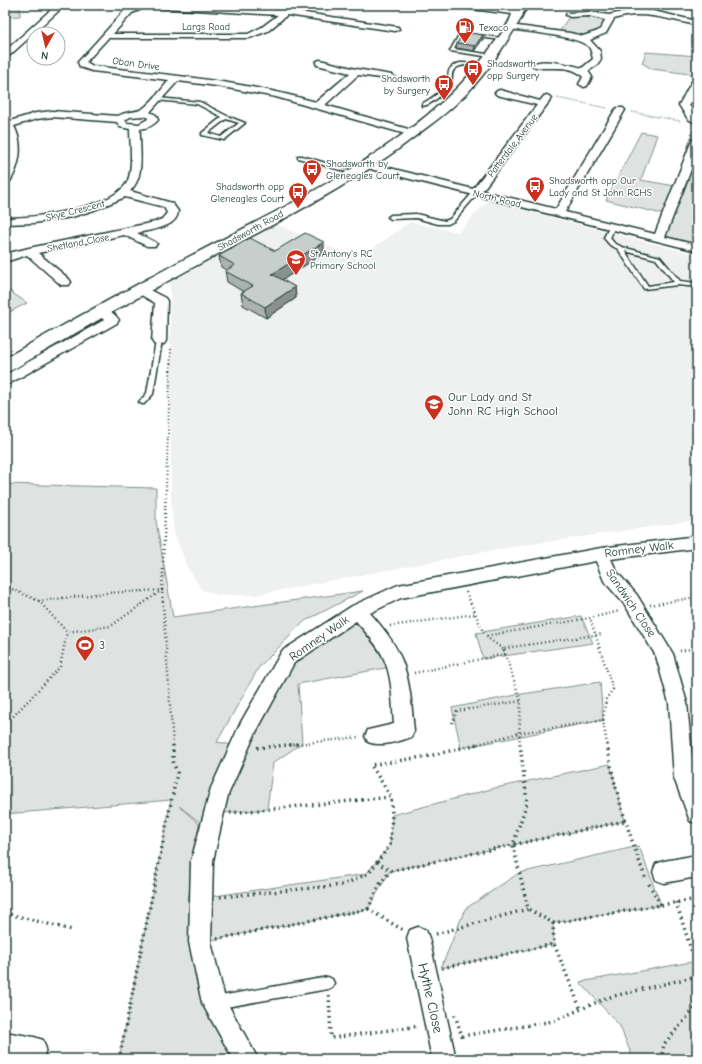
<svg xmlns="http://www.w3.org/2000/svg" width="702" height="1064" viewBox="0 0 702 1064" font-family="'Comic Neue',sans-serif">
<rect width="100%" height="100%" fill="#fff"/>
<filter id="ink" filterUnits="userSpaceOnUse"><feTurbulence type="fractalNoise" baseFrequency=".025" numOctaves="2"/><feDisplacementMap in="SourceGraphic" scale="8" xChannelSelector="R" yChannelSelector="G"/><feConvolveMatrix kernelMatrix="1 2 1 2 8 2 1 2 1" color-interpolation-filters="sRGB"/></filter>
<g filter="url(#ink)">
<path fill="#eef1f0" d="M632 5H697V10L657 9Z
M488 201 697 255V520L505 548 255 595H218L202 590 187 567 174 532 171 496 170 281 276 224 358 259 410 222 458 232Z"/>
<path fill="#dee3e2" stroke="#7e908b" d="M20 5V16L5 17V6Z
M589 14 610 18 607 28 583 39 558 34 570 15Z
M646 52 697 56V75L652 69 642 63Z
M697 130V248L659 238 666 215 606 200 641 132 657 135 641 180 675 186 693 131Z
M8 290 27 303 6 314 5 291Z
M5 484 156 488V521L173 617 363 591 305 621 259 667 217 742 232 745 288 657 358 611 396 666 298 684 302 743 273 763 267 809 214 814 210 830 179 806 199 824 188 902 201 898 366 874 390 845 392 815 495 788 610 764 625 821 390 871 368 909 207 941 214 1003 246 1059H119L171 800 5 814Z
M581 616 593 643 483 659 476 633Z
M600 682 603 720 461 748 452 708 516 695Z
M639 846 661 905 553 923 554 944 441 968 465 909 519 873Z
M697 961V1059H633L620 1026 580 982Z"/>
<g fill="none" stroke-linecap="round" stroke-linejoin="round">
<g stroke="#1f3d34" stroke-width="3">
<path id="lane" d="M460 33 502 38 504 39 502 40 462 35 454 49 493 55V56L491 57 450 51Z
M460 63H475L486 65 484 66C476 65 463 63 456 68 450 72 453 77 451 82 448 90 431 106 422 106V104C430 99 440 94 445 85 452 75 443 68 460 63Z
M158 98 200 102 227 116 245 123 224 140 202 135V133L222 117 197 104 156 100V99ZM226 119 239 123 221 137 208 133Z
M298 156H302L356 172 351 173 298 158Z
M476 190 478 191V193L454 221 448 224H438L416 218 391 219 388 217 391 215 416 214 445 221 450 219 474 191Z
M610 225 615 226 610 238 614 243 622 247 660 257 680 281 697 283V287L678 285 644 289 618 249 610 245 604 238ZM625 251 656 259 674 282 648 286Z
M159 339 162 341 153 394 144 404H142L139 402 147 393 156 341Z
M328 977 332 979 334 983 332 987 328 989 215 1009 211 1007 209 1003 211 999 215 997Z"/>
</g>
<g stroke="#1f3d34" stroke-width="3">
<path id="street" d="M56 5H65L8 57 5 58V51Z
M137 5H187L283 10 290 7 294 9 292 11 398 27 399 29 395 31 287 15 268 31 249 38H108L86 62 93 66C168 75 243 81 316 102L350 73 317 65 316 63 317 61 320 60 356 69 392 75 396 78 395 80 358 75 325 105 415 131 417 133 415 135H409L276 97 217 86 178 81 150 112 156 115 158 120C153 126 147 128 140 129 139 148 146 177 130 191L172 203 178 211C178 228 149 230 137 233L155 242 157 244 155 246H147L124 235 38 253 69 279 71 282 69 285H61L27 255 5 262V254L29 248 155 222 162 219 167 213 164 207 125 197 94 210 72 217 34 223 5 224V218C33 218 109 209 126 184 134 172 130 144 130 129L120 127 117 122 52 117 37 119 14 126C24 145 20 166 9 183L5 184V172L10 151 8 134 5 127V118L10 121 36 113 52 111 118 116C127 111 132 113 140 110 147 108 164 87 169 80L92 71 80 67 78 62 126 9ZM146 7 278 15 262 27 248 34H113L132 13ZM143 116 147 117 148 119 139 124 127 123 125 120 130 117Z
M631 10 653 11 697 21V25C669 20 641 9 614 19L606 33 590 40 600 51 601 59 596 66 588 71 592 77 587 86 584 87 579 84 583 77C570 61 541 73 532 65 540 57 571 65 582 68L593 59C592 55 591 50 589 47 579 36 526 32 510 29L506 27 510 25 570 33 583 36 598 31 602 27 605 20 589 16 570 17 566 15 567 13 589 12 609 15Z
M697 76V90L689 105 697 117V124L688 119 679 105C683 99 692 78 697 76Z
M500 90 540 101 544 96 547 95 552 98 482 191 556 209 615 110 617 108H623L625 110 565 212 655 234 692 140 697 137V154L665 237 697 245V251L374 170 364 166 363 164 368 161 382 166 473 189 537 105 497 95 495 93 497 91Z
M140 285 165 298 167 301 166 341 164 344 159 345 154 344 152 341 155 303 136 292 134 289 136 286Z
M101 307C108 309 115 314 119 320L117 323 5 386V375L104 320 95 311 97 308Z
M697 536V548L611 559 617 572 637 595 673 654 687 703 694 778 697 786V824L690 821 674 778 669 703 656 656 625 605 604 581 596 561 401 598 370 613C408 655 409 677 414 731L411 737C399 742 380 747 368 742L365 736 368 730 394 724C392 703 393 679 384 659 378 645 366 633 356 621L294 663 255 734 228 795 213 861 211 942 225 999 258 1059H233L202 1003 189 942 191 861 211 788 241 722 282 651 352 606 398 585 601 548Z
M697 855V877L664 883 656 880 653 872 656 864 664 861Z
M418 927 426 930 429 938 456 1059H432L407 938 410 930Z
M5 1032 34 1037 43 1040 46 1049 43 1058C31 1062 16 1058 5 1056Z"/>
</g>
<g stroke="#1f3d34" stroke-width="3">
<path id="secondary" d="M458 5H488L515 8 519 5H530L523 13 522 17C506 43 490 69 469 91 454 107 436 121 418 134 352 186 275 223 201 263 137 297 74 334 12 370L5 372V358C58 328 112 298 166 269 273 211 422 148 492 46 499 37 509 25 512 14L463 8Z"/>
</g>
<path stroke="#1f3d34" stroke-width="1.5" stroke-dasharray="0.5 1.5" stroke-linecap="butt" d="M695 71 694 58 697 51
M557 98 607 108
M632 112 680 121"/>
<path stroke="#1f3d34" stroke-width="2" stroke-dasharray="1 2.5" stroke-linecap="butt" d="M166 490 171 348"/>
<path stroke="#1f3d34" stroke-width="2.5" stroke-dasharray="1 3" stroke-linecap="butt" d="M166 489 162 590 173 745
M5 586 39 601
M162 590 111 626 67 632 39 601 106 593Z
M466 592 485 636
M650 605 697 597
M390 626 475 614
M503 649 485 636 590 618 620 611
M680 651 697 648
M505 654 521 701 519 733 520 745
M414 673 505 654 503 649 512 647 602 634
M603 720 607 745
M452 723 457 711 521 701
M5 725 60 667 67 632
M289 745 359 737
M474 745 519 733 603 720 606 699 613 689 590 618"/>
<path stroke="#1f3d34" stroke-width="3.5" stroke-dasharray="1.5 4" stroke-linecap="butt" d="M520 744 527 802 513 845 528 909 553 923 697 899
M607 744C614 790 629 833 645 877
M257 748 298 744
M230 813 391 797
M377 862 390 871 625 821
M649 884 661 905
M220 897 343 885 369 873 390 845 392 815 391 797 371 765 429 756 478 744
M676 902 697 968
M368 909 403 930
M5 913 72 930
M553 923 554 944
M436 934 528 909
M217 939 368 909 380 884 390 871
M442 968 554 944 581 1010
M329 995 331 1038 419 1026
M455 1015 462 1036 554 1021 606 998 697 976
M119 1059 177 773 173 761V744
M661 1059 664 1044 697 1006"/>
<use href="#lane" fill="#fff" fill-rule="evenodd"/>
<use href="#street" fill="#fff" fill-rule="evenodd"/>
<use href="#secondary" fill="#fff" fill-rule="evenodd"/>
</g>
<path fill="#abb2af" stroke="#1f3d34" d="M483 39 474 51 456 48 457 43Z
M275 251 324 253 282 280 295 287 296 298 266 318 243 305 241 293 244 292 227 282 225 271 226 270 221 267 219 256Z"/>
<path fill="#8b918f" stroke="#1f3d34" d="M483 35V39L474 51 475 46Z
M324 242V253L273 286 272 274Z
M295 287 296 298 266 318 265 307Z"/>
<path fill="#c7cfcc" stroke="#1f3d34" d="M464 32 483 35 475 46 457 43Z
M305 233 324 242 272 274 295 287 265 307 241 293 253 286 225 271 235 265 219 256 250 238 275 251Z"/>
</g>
<defs>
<g id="fuel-pin" transform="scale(1)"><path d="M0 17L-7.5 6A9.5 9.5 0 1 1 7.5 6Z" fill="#c8321e" stroke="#fff"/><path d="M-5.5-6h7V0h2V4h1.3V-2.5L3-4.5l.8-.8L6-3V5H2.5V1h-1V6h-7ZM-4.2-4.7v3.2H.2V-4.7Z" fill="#fff"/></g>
<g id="bus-pin" transform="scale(1)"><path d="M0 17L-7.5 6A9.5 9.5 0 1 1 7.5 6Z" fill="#c8321e" stroke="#fff"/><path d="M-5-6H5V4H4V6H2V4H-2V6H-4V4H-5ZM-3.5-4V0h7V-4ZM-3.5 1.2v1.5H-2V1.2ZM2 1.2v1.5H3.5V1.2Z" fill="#fff"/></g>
<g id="school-pin" transform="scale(1)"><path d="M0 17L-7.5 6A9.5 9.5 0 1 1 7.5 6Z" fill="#c8321e" stroke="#fff"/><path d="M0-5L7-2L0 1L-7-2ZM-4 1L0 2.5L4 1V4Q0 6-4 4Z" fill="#fff"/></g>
<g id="stadium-pin" transform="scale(1)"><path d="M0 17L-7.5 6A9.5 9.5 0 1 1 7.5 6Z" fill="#c8321e" stroke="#fff"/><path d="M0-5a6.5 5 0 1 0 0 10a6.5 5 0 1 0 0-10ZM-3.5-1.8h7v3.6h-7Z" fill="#fff"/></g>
</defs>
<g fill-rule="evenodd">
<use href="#fuel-pin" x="465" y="27"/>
<use href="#bus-pin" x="473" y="69"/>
<use href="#bus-pin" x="444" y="84"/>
<use href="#bus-pin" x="312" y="169"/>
<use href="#bus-pin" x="535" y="186"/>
<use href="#bus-pin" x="298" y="192"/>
<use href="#school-pin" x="296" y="259"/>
<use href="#school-pin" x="434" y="404"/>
<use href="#stadium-pin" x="85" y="645"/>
</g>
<g text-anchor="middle" stroke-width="3" stroke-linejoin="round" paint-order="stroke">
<g font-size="10" fill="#1f3d34" stroke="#fff">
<text x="206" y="30">Largs Road</text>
<text transform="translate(136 63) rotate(8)" y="4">Oban Drive</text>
<text transform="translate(512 145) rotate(-53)" y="4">Patterdale Avenue</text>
<text transform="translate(497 198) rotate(14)" y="4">North Road</text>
<text transform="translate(75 210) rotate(-14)" y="4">Skye Crescent</text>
<text transform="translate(250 230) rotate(-29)" y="4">Shadsworth Road</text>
<text transform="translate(78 242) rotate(-11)" y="4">Shetland Close</text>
</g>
<g font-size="10" fill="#1f3d34" stroke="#fff" text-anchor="start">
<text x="479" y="31">Texaco</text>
<text x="487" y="67">Shadsworth<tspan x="487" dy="12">opp Surgery</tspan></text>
<text x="430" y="82" text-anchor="end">Shadsworth<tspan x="430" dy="12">by Surgery</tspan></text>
<text x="326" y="167">Shadsworth by<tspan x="326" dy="12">Gleneagles Court</tspan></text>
<text x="549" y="184">Shadsworth opp Our<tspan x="549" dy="12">Lady and St John RCHS</tspan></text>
<text x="284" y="190" text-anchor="end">Shadsworth opp<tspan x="284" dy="12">Gleneagles Court</tspan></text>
<text x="310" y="257">St Antony's RC<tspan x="310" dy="12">Primary School</tspan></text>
</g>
<g font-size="12" fill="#1f3d34" stroke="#fff" text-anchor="start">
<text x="448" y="401">Our Lady and St<tspan x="448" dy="14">John RC High School</tspan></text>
<text x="99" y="649">3</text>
</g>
<g font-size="12" fill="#1f3d34" stroke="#fff">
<text transform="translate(639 549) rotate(-7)" y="4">Romney Walk</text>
<text transform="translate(631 603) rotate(56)" y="4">Sandwich Close</text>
<text transform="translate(319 638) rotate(-35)" y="4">Romney Walk</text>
</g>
<g font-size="14" fill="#1f3d34" stroke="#fff">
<text transform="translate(431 998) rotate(77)" y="5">Hythe Close</text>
</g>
</g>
<rect width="702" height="1064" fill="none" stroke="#fff" stroke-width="20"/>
<rect x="10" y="10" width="682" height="1044" fill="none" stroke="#1f3d34" stroke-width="1.5" filter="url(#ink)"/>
<g transform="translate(46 46) rotate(188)"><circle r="19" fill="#ffffff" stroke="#a5b1ae"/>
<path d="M0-3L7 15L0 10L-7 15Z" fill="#c8321e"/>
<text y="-6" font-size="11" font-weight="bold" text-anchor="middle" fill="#1f3d34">N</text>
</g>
</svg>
